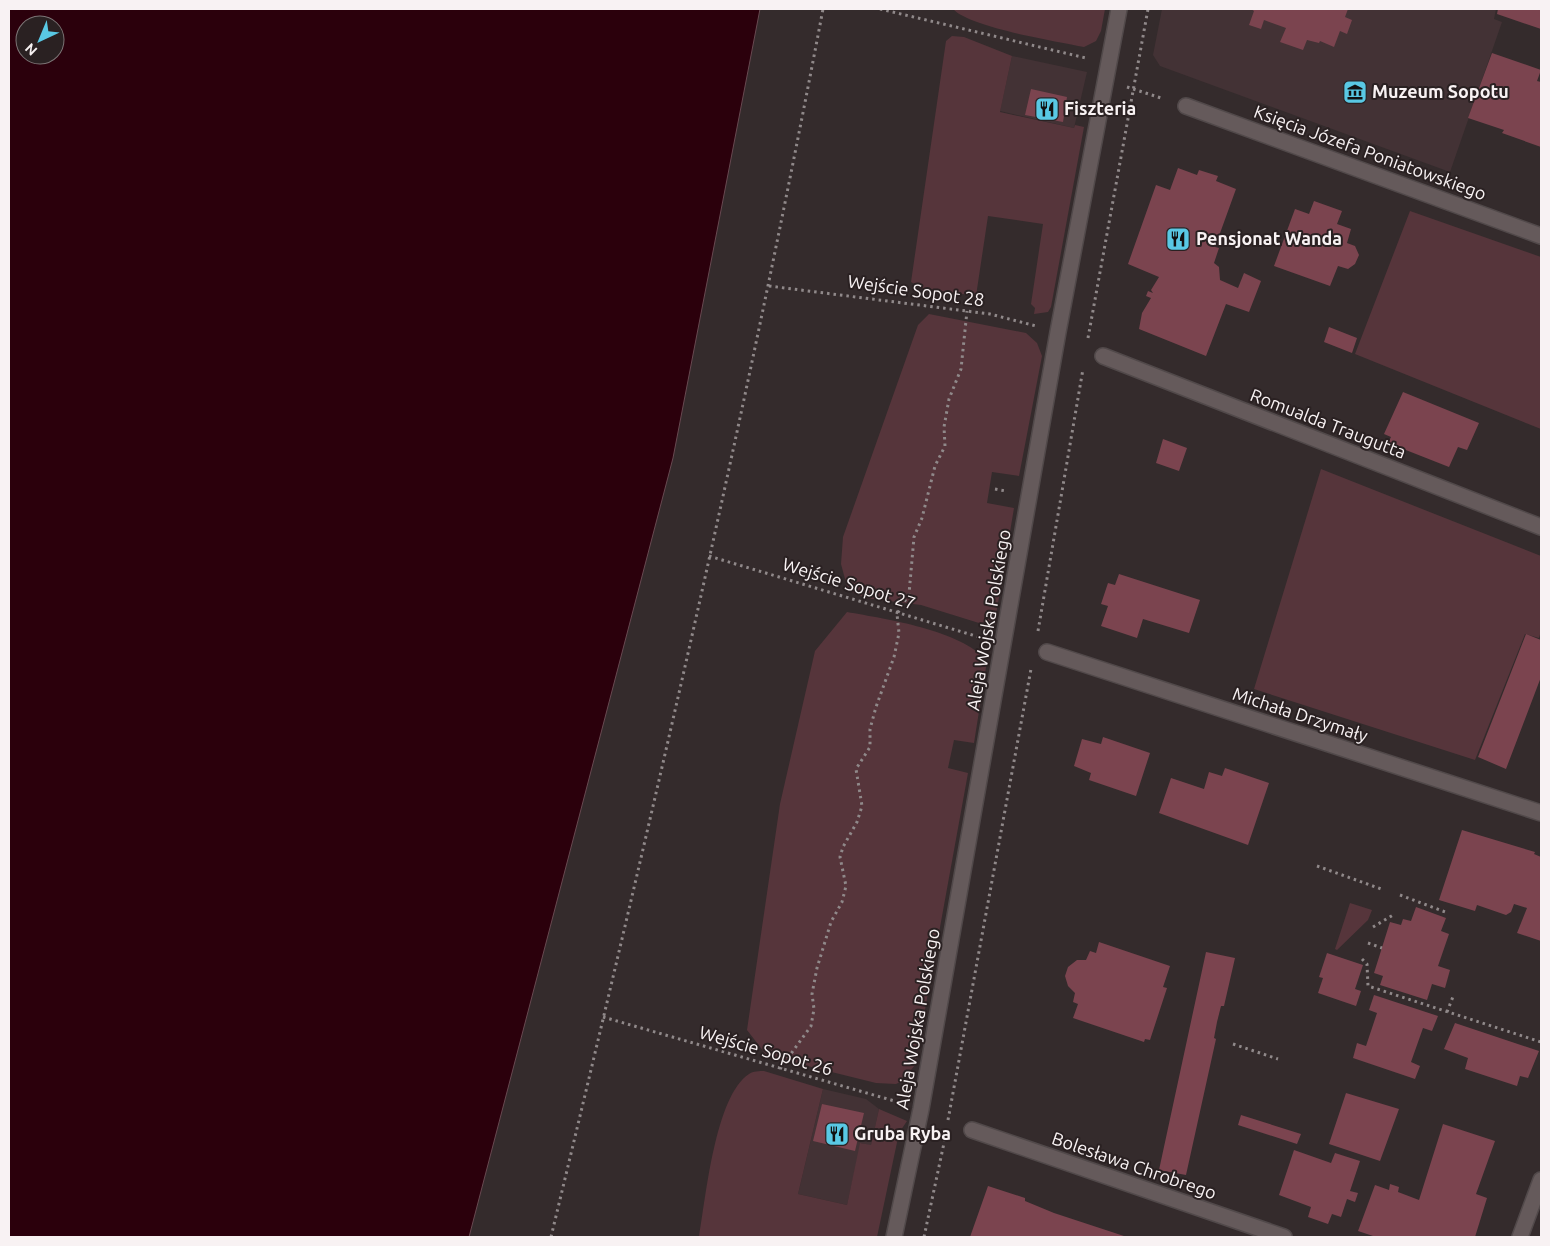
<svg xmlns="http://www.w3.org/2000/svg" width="1550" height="1246" viewBox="0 0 1550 1246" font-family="Ubuntu,sans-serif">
<rect width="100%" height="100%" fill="#342b2c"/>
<path fill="#433235" d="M1162 9H1496L1494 19 1502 22 1450 172 1160 66 1153 55Z
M1012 56 1087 72 1074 128 1000 111Z
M823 1089 866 1099 879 1109 871 1146 861 1143 847 1205 798 1194Z"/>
<path fill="#56353b" d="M953 9H1105L1101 31 1096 41 1084 47C1056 41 971 28 953 9Z
M952 36 964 37 1012 56 1000 112 1074 128 1075 125 1084 127 1051 307 1048 312 1034 314 1035 308 1031 304 1043 224 988 216 976 296 921 288 911 282 946 41Z
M1410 211 1541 257V429L1355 354Z
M929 314 1026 333 1037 343 1042 356 1019 476 992 472 987 503 1014 508 996 615 991 621 979 623 921 605 865 598 848 590 841 564 843 537 918 325Z
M1321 469 1541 556V631L1539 638 1525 634 1475 760 1254 689Z
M847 612C886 619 961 630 987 661L974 743 954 740 948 768 968 773 915 1065 902 1081 896 1084 876 1083 767 1056 747 1030 780 804 815 651Z
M1350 903 1372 910 1368 920 1337 950 1335 949Z
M764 1071 823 1089 798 1194 847 1205 860 1143 871 1145 879 1109 907 1121 899 1133 877 1237H699C706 1198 715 1096 749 1074 753 1071 760 1071 764 1071Z"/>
<path fill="#2b000c" stroke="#684951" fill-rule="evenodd" d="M9 9H760L673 458 469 1237H9ZM25 25H55V55H25Z"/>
<path fill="#7b444f" d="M1251 9H1348L1345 17 1352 20 1347 34 1340 31 1334 47 1320 41 1319 43 1307 40 1303 50 1280 42 1286 28 1264 20 1261 29 1249 25 1254 11Z
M1498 9H1541V29L1497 14Z
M1492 53 1541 70 1537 81 1541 82V147L1502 133 1504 130 1468 118Z
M1031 89 1067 97 1063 122 1025 115Z
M1178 168 1197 175 1199 170 1218 176 1216 181 1236 189 1215 247 1219 248 1214 263 1219 267 1220 280 1238 288 1244 273 1261 281 1249 312 1226 304 1206 356 1139 329 1142 313 1151 298 1146 296 1148 291 1153 293 1151 290 1159 277 1128 264 1156 185 1170 190Z
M1314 201 1342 211 1337 224 1351 229 1347 243 1355 246 1359 255 1355 264 1348 269 1338 266 1330 286 1274 266 1295 209 1309 214Z
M1329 327 1357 338 1352 353 1324 342Z
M1403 392 1479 423 1467 450 1458 447 1449 467 1388 443 1391 437 1384 434Z
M1163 439 1187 448 1179 471 1156 463Z
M1119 574 1200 600 1189 633 1143 619 1137 638 1101 626 1108 606 1101 604 1108 583 1115 585Z
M1526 634 1541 640V677L1506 769 1478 757Z
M1103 737 1150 753 1136 796 1089 780 1091 773 1074 766 1082 739 1101 744Z
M1225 768 1269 783 1248 845 1159 813 1171 778 1204 789 1209 772 1222 776Z
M1462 830 1535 852 1534 854 1541 857V941L1517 933 1527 908 1514 904 1511 912 1506 915 1477 905 1475 911 1439 900Z
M1416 907 1446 918 1441 931 1449 934 1438 966 1450 970 1445 988 1432 984 1427 1000 1380 985 1383 976 1374 973 1390 922 1401 925 1403 919 1411 921Z
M1099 942 1170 966 1163 987 1167 988 1150 1040 1145 1039 1144 1042 1073 1018 1078 1004 1073 1002 1075 993 1068 986 1065 976 1068 967 1077 960H1086L1090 951 1096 953Z
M1206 952 1235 958 1224 1006H1221L1217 1022 1214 1038 1216 1039 1186 1175 1159 1170Z
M1327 953 1363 965 1355 989 1361 991 1356 1006 1318 993 1323 978 1319 977Z
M1374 995 1438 1016 1432 1031 1423 1028 1411 1062 1420 1066 1415 1079 1353 1058 1357 1043 1366 1046 1377 1013 1369 1010Z
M1455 1023 1539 1051 1528 1078 1520 1076 1517 1086 1465 1069 1468 1058 1444 1049Z
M1346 1093 1399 1109 1380 1161 1329 1144Z
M822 1104 864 1113 855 1151 813 1141Z
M1241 1115 1301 1134 1297 1144 1238 1125Z
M1443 1124 1495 1141 1476 1194 1487 1198 1475 1237H1376L1358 1231 1375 1185 1389 1190 1390 1184 1399 1187 1398 1192 1419 1200Z
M1294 1150 1331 1163 1335 1153 1360 1161 1350 1191 1358 1193 1355 1202 1347 1199 1341 1217 1332 1214 1328 1224 1308 1217 1311 1207 1279 1195Z
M988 1186 1025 1198V1201L1054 1213 1127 1237H970Z"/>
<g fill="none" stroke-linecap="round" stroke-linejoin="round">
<g stroke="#51494a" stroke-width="18">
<path id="minor" d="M1186 106 1541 236
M1103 356 1541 527
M1047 652 1541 813
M972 1130 1284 1237
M894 1237 921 1109 1058 332 1119 9
M1520 1237 1541 1180"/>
</g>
<path stroke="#90898a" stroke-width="3" stroke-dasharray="2.5 4" stroke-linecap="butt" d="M880 9 1086 58
M1127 87 1164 99
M769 286 990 314 1036 326
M1088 338 1148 9
M995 489 1006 491
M709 556 979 637
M1038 631 1083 369
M1317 866 1384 890
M1400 895 1448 913
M1373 927 1393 915
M1368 943 1382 948
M1362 959 1367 964 1368 986 1541 1042
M1447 1012 1454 994
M603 1017 898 1102
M1233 1044 1278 1059
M780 1069 811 1026 814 1009 812 994 817 968 831 922 842 902 846 886 840 857 843 847 857 822 862 806 856 769 870 747V729L876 707 894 657 899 633 897 614 909 594 914 537 922 518 935 466 945 446 944 427 949 399 961 369 967 311
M948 1120 1031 669
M551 1237C649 829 745 421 823 9
M924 1237 947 1129"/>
<use href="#minor" stroke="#655a5b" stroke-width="15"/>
</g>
<defs>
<g id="museum-square" transform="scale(1.25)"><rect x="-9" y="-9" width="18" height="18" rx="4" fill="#59c8e4" stroke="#2a2122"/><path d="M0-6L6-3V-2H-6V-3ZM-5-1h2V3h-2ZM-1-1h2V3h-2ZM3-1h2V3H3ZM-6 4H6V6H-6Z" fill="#111"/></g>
<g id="restaurant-square" transform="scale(1.25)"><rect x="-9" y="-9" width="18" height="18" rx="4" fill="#59c8e4" stroke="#2a2122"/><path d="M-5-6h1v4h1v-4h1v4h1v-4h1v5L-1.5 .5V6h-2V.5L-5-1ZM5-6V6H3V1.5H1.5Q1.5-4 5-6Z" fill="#111"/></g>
</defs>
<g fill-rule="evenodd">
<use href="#museum-square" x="1355" y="92"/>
<use href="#restaurant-square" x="1047" y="109"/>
<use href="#restaurant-square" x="1178" y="239"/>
<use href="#restaurant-square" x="837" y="1134"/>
</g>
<g text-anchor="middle" stroke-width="4" stroke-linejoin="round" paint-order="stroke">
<g font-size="18" font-weight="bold" fill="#f8f2f3" stroke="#2a2122" text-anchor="start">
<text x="1372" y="98">Muzeum Sopotu</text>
<text x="1064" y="115">Fiszteria</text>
<text x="1196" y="245">Pensjonat Wanda</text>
<text x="854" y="1140">Gruba Ryba</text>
</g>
<g font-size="18" fill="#f8f2f3" stroke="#2a2122">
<text transform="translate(1370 153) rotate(20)" y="6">Księcia Józefa Poniatowskiego</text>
<text transform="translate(916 291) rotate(8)" y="6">Wejście Sopot 28</text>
<text transform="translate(1328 424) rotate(21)" y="6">Romualda Traugutta</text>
<text transform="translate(849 584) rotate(17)" y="6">Wejście Sopot 27</text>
<text transform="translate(989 620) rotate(-80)" y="6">Aleja Wojska Polskiego</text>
<text transform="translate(1300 715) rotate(18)" y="6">Michała Drzymały</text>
<text transform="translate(918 1019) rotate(-80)" y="6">Aleja Wojska Polskiego</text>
<text transform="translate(766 1051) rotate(16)" y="6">Wejście Sopot 26</text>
<text transform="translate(1134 1166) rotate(19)" y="6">Bolesława Chrobrego</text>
</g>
</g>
<rect width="1550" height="1246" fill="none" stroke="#f8f2f3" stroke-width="20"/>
<g transform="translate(40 40) rotate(224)"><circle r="24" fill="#2a2122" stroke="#7c7576"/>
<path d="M0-4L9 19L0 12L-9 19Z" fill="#59c8e4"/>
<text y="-8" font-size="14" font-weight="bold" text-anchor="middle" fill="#f8f2f3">N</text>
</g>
</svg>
